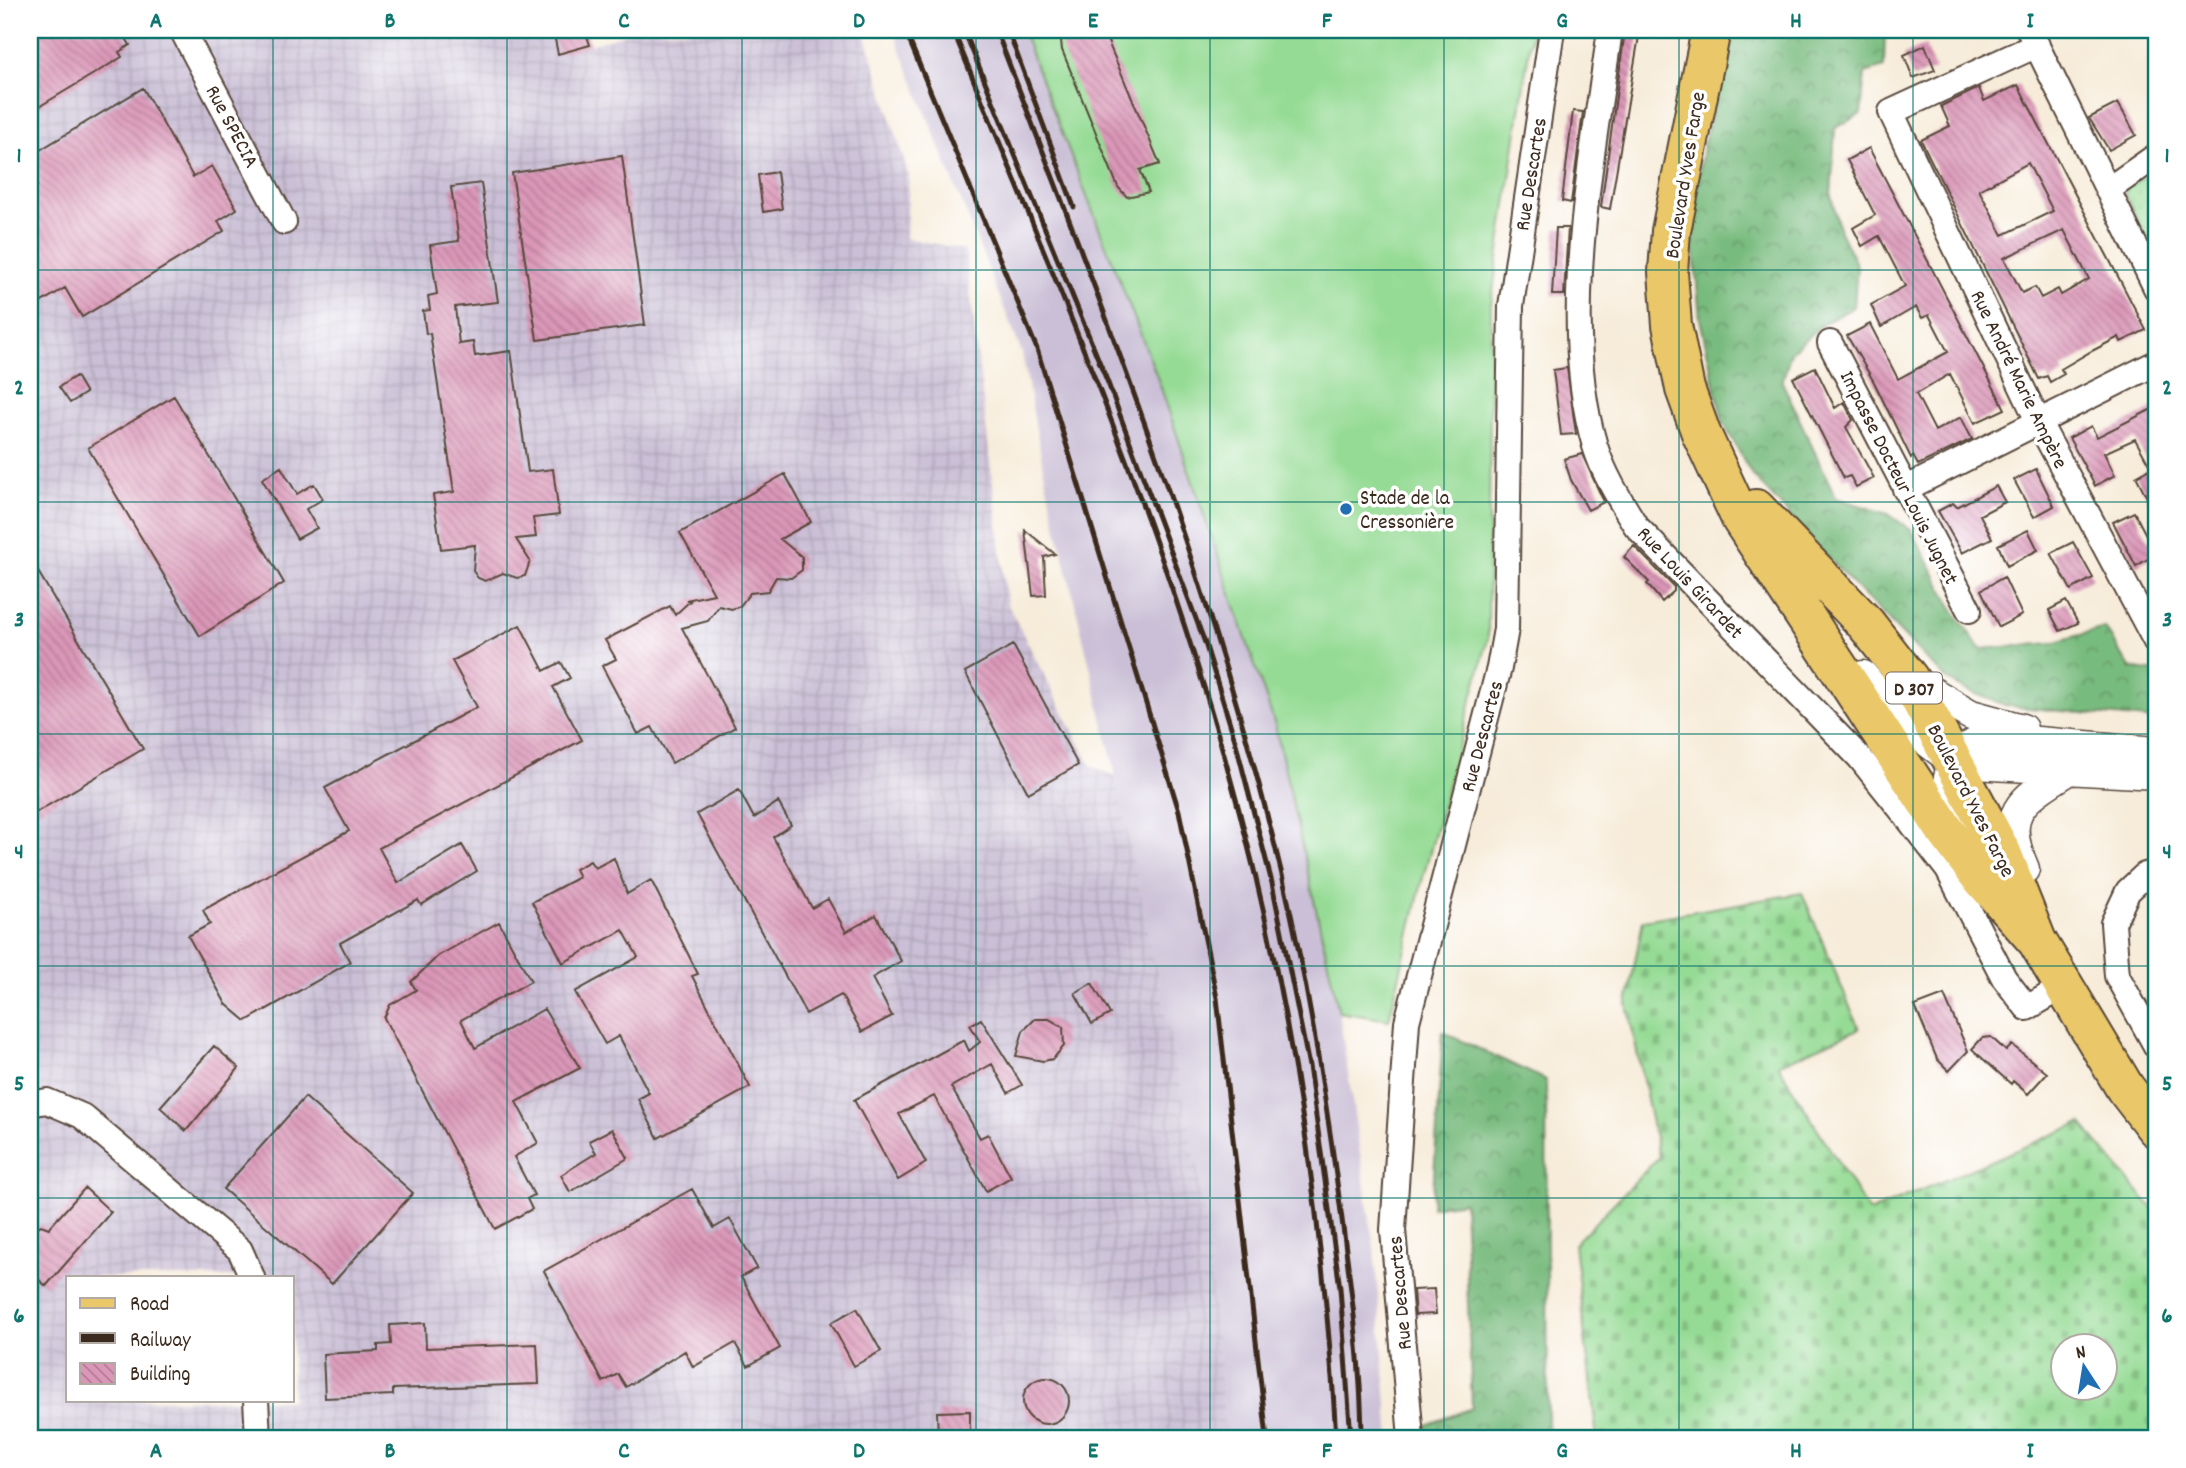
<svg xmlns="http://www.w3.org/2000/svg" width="2186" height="1468" viewBox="0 0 2186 1468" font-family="Dekko,sans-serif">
<defs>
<pattern id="industrial-grid" width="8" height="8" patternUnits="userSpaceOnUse" patternTransform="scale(1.75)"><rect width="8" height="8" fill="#cabfd6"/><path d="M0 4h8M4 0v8" fill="none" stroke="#aea4b7"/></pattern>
<pattern id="forest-crowns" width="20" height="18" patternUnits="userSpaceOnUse" patternTransform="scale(1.75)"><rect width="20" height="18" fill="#78bb7e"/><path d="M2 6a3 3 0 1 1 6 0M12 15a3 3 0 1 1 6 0" fill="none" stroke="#649867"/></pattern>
<pattern id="cemetery-stones" width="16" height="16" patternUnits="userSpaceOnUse" patternTransform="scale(1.75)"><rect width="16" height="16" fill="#96db95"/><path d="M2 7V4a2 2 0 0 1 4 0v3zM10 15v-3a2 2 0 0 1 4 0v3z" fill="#82bc80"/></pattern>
<pattern id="park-dots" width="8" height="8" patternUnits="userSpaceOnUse" patternTransform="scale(1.75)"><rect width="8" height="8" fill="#96db95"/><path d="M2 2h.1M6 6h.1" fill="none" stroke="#82bc80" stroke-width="1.8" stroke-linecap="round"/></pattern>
<pattern id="building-back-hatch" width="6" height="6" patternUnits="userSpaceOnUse" patternTransform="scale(1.75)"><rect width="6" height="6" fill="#db97b8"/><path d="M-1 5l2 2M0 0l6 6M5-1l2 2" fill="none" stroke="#b37b95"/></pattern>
</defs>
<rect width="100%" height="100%" fill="#fff"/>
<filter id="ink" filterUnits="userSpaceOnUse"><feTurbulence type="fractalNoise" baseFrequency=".0143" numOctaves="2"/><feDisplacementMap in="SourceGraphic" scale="14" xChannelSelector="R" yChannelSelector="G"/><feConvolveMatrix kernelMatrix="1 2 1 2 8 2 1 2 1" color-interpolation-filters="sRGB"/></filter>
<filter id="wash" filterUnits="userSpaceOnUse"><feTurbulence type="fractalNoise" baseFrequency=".00686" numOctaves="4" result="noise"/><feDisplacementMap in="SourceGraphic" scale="28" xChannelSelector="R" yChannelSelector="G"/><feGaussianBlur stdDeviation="1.57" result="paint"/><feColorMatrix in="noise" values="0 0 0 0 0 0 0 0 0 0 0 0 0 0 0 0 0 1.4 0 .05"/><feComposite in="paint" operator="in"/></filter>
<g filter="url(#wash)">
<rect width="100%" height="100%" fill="#f7ecda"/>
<path fill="url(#industrial-grid)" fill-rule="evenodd" d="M30 30H585L590 45 638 30H864L909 177 906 238 965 250 1007 603 1091 766 1116 776 1203 1192 1226 1438H30ZM68 1277H292V1400H68Z"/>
<path fill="#cabfd6" d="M893 30H1022L1158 379 1275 725 1339 1012 1374 1248 1390 1438H1226L1203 1192 1116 776 1046 482 1022 353Z"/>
<path fill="url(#forest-crowns)" stroke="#5a724e" stroke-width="2" d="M1734 30H1885L1884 67 1865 73 1861 114 1835 128 1831 196 1840 232 1857 266 1854 307 1821 325 1791 352 1782 382 1836 498 1888 514 1912 531 1954 611 1980 649 2052 643 2105 628 2130 668 2156 672V720L2007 706 1968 691 1945 678 1850 581 1752 475 1723 422 1700 319 1692 226 1703 146Z
M1443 1032 1546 1080 1548 1438H1422L1421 1427 1472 1408 1464 1202 1432 1207Z"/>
<path fill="url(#cemetery-stones)" stroke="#68825a" stroke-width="2" fill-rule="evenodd" d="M1802 893 1859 1029 1778 1065 1869 1212 2081 1123 2156 1213V1438H1597L1574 1244 1659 1157 1627 1004 1643 920ZM2064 1346H2106V1388H2064Z"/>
<path fill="url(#park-dots)" stroke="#68825a" stroke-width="2" d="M2156 172V257L2125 195 2127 186Z"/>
<path fill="#96db95" stroke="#68825a" stroke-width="2" d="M1022 30H1532L1491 305 1488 639 1422 881 1389 1020 1339 1012 1275 725 1158 379Z"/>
<g id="blocks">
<path fill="url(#building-back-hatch)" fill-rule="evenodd" d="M42 30H121L130 45 119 52 122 57 30 112V37Z
M553 30H585L590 45 558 54Z
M1060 30H1085L1088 37 1103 30 1160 164 1140 170 1149 192 1127 197 1118 187 1062 50Z
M1625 30H1640L1610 209 1601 207Z
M1925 45 1935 70 1913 78 1904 55Z
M2018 85 2146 330 2121 342 2119 337 2090 352 2061 369 2064 374 2050 382 2047 376 2039 379 1921 140 1950 126 1941 106 1979 88 1984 101ZM2028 163 2053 211 2003 235 1979 190ZM2064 230 2089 279 2061 295 2058 289 2041 298 2035 287 2022 293 2004 258Z
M143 88 193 177 212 166 237 209 218 221 224 231 82 317 65 288 30 309V191L37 186 30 175V156Z
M2118 103 2136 135 2109 150 2089 118Z
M1573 111 1583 112 1571 203 1562 201Z
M1869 148 2005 409 1975 423 1950 374 1916 394 1935 431 1961 417 1972 439 1918 465 1913 456 1911 458 1874 382 1847 336 1870 324 1898 379 1948 352 1929 315 1922 318 1916 307 1881 327 1871 305 1905 286 1879 236 1862 246 1853 228 1875 215 1847 160Z
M622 156 645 325 537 340 512 173Z
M777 172 782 209 763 212 758 175Z
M481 183 498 302 455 307 459 344 473 342 475 356 511 351 528 472 553 469 559 515 533 518 536 537 516 539 530 561 525 576 517 578 503 573 485 581 478 578 473 571 475 545 441 549 433 495 454 492 430 333 426 334 423 311 430 310 428 296 437 294 430 245 459 241 451 187Z
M1556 228H1568L1564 295H1552Z
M1815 367 1835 408 1844 402 1853 420 1846 427 1874 478 1856 487 1850 476 1844 478 1793 378Z
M1567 368 1576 434 1561 435 1553 370Z
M76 376 86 393 70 403 59 387Z
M174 396 284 583 200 636 88 448Z
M2156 407V515L2136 476 2151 468 2135 439 2104 453 2115 475 2095 486 2069 438 2091 426 2097 437Z
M1582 454 1604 502 1588 510 1571 480 1564 459Z
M281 467 297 494 314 484 323 499 306 509 317 528 297 539 262 479Z
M2036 469 2054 506 2034 517 2014 480Z
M785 474 811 522 780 539 802 557V570L791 578 776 577 768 591 750 593 740 606 732 609 719 606 708 621 682 628 735 727 672 763 652 727 638 734 602 666 616 659 605 640 670 606 675 615 690 601 686 600 714 594 680 533Z
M1996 486 2005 502 1980 515 1992 538 1962 553 1938 511 1953 503 1957 507Z
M2134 512 2156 554 2136 566 2113 522Z
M1025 530 1055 554 1044 557 1046 595 1033 596Z
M2028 530 2038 550 2007 566 1998 545Z
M2073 542 2093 578 2071 590 2051 553Z
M1634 546 1674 587V591L1662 602 1647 584 1649 582 1624 557Z
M30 558 143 749 30 816Z
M2004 577 2022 615 1999 627 1981 590Z
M2066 601 2078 623 2060 631 2049 610Z
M520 625 544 671 561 662 570 678 553 687 582 740 379 848 398 883 462 845 477 871 421 905 418 900 340 943 350 962 246 1021 226 1004 188 936 210 924 203 910 349 831 325 788 477 707 452 661Z
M1013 645 1078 765 1028 793 965 672Z
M739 790 754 818 778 802 791 825 773 837 812 908 828 899 846 932 876 915 901 961 872 978 892 1016 862 1032 841 995 806 1014 697 814Z
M614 858 627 894 651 880 698 974 692 976 750 1087 658 1138 638 1099 649 1093 619 1036 605 1044 575 992 638 957 623 930 563 963 532 902 579 877 575 869 590 861 595 868Z
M499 922 531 981 461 1020 475 1048 544 1009 580 1068 516 1102 538 1143 514 1157 534 1195 527 1199 532 1209 495 1229 384 1018 390 1005 416 990 411 982 438 956Z
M1092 983 1110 1014 1092 1024 1075 993Z
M1944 995 1968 1051 1949 1071 1937 1059 1915 1006Z
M981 1019 1022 1085 1008 1093 992 1064 951 1087 980 1138 988 1134 1011 1177 986 1191 934 1096 899 1114 926 1163 898 1180 854 1100 964 1040 969 1051 980 1042 970 1025Z
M1035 1019H1049L1063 1027 1064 1046 1053 1059 1043 1061 1016 1056 1023 1031Z
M1991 1037 2006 1051 2012 1045 2047 1073 2028 1094 2013 1081 2011 1084 1972 1049 1982 1038Z
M214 1046 239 1068 186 1131 160 1107Z
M305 1097 413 1193 332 1284 223 1189Z
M612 1129 628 1158 570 1192 561 1175 596 1153 589 1141Z
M85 1188 111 1212 46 1286 30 1272V1231L41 1225 49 1228Z
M692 1189 714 1228 730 1219 757 1268 741 1277 780 1348 748 1366 735 1343 693 1367 685 1351 626 1387 618 1374 603 1382 544 1271Z
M1434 1289 1436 1314 1415 1315 1413 1290Z
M857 1308 881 1351 854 1366 831 1323Z
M425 1323 426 1348 537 1344 539 1384 393 1389V1395L325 1398 323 1354 378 1351V1345L391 1344 390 1325Z
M1023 1401a23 23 0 1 1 46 0a23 23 0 1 1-46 0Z
M970 1411V1438H938L937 1412Z"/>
</g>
</g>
<g filter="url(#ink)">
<use href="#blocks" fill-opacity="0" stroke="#57473a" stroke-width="2"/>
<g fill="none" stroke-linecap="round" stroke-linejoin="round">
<g stroke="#57473a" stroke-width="28">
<path id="minor" d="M182 30 284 222
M1610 30C1593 156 1558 322 1595 446 1604 475 1620 500 1636 526L1860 758 1903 812 1948 870 2004 978 2027 1008 2063 987
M2029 30 2156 288
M2037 45 1891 112 2038 421 2156 642
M2109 189 2156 156
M1830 343 1969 610
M1905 489 2156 363
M2156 872 2145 875 2128 891 2113 923 2117 976 2156 1046
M30 1104 47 1101 82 1116 240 1250 252 1277
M256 1400 258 1438
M1411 1438 1393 1230 1407 1022 1499 668 1506 629 1511 306 1552 30"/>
</g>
<g stroke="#57473a" stroke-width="33">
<path id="tertiary" d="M1863 676 1898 719 1956 763 2156 774
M1909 679 1971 715 2022 729
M1962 837C1941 798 1939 751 1990 738L2156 752
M2024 869C1999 812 2021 800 2067 771"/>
</g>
<g stroke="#57473a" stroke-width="42">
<path id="primary" d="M1711 30 1671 231 1668 272 1672 325 1685 389 1701 433 1741 519 1945 830 1977 873 2037 941
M1756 509 1866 624 1909 679 2002 853 2037 941 2125 1088 2156 1128"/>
</g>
<use href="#minor" stroke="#fff" stroke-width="24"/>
<use href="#tertiary" stroke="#fff" stroke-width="30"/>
<use href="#primary" stroke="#eac769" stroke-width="38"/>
<path stroke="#3b2a1e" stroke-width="5" d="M905 30 1037 349 1179 811 1217 998 1267 1438
M953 30C1050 266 1152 502 1222 748 1286 972 1323 1205 1336 1438
M964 30 1108 383 1205 643 1235 740 1272 883 1309 1066 1340 1288 1351 1438
M996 30C1103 307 1214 588 1283 879 1307 981 1324 1085 1338 1190 1349 1272 1361 1355 1362 1438
M1008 30 1074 207"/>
</g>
</g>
<path fill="none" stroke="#0f766e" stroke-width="2" stroke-opacity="0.55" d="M273 30V1277M507 30V1438M742 30V1438M976 30V1438M1210 30V1438M1444 30V1438M1679 30V1438M1913 30V1438M30 270H2156M30 502H2156M30 734H2156M30 966H2156M30 1198H2156M273 1400V1438"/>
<circle fill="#1f6fb2" stroke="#fff" stroke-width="2.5" cx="1346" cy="509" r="7"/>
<g text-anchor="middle" stroke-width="7" stroke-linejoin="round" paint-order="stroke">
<rect fill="#fff" stroke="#766a62" stroke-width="2" x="1886" y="672.5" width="56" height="31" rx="5"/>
<g font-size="19" font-weight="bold" fill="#3b2a1e">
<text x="1914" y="695">D 307</text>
</g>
<g font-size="21" fill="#3b2a1e" stroke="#fff">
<text transform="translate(233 126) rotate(62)" y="7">Rue SPECIA</text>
<text transform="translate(1530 174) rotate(-81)" y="7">Rue Descartes</text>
<text transform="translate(1684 175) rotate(-81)" y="7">Boulevard Yves Farge</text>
<text transform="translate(2020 379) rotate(64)" y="7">Rue André Marie Ampère</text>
<text transform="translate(1900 477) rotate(63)" y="7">Impasse Docteur Louis Jugnet</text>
<text transform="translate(1691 582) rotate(47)" y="7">Rue Louis Girardet</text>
<text transform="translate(1481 736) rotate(-75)" y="7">Rue Descartes</text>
<text transform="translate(1972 800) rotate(63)" y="7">Boulevard Yves Farge</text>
<text transform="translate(1399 1293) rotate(-95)" y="7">Rue Descartes</text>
</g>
<g font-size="21" fill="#3b2a1e" stroke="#fff" text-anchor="start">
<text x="1360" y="504">Stade de la<tspan x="1360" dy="24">Cressonière</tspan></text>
</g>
</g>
<rect width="2186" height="1468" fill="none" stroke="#fff" stroke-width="77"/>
<rect x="66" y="1276" width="228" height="126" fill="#ffffff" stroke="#b1aaa5" stroke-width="2"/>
<rect x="80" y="1298" width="35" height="10" fill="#eac769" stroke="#b1aaa5" stroke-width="2"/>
<text x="130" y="1310" font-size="21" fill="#3b2a1e">Road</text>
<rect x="80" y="1333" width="35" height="10" fill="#3b2a1e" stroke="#b1aaa5" stroke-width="2"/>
<text x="130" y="1346" font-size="21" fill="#3b2a1e">Railway</text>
<rect x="80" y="1363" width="35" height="21" fill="url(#building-back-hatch)" stroke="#b1aaa5" stroke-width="2"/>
<text x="130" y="1380" font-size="21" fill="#3b2a1e">Building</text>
<g transform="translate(2084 1367) rotate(348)"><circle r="33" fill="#ffffff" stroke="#b1aaa5" stroke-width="2"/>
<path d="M0-5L12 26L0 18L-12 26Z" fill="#1f6fb2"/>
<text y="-10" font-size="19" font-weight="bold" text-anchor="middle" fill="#3b2a1e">N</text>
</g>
<rect x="38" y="38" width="2110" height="1392" fill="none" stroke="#0f766e" stroke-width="2.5"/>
<g font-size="23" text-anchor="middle" font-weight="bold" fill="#0f766e">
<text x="156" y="27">A</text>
<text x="390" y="27">B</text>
<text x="624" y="27">C</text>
<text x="859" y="27">D</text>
<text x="1093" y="27">E</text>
<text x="1327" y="27">F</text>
<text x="1562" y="27">G</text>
<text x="1796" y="27">H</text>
<text x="2030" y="27">I</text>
<text x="19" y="162">1</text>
<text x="2167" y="162">1</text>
<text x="19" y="394">2</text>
<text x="2167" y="394">2</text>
<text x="19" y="626">3</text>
<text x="2167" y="626">3</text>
<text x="19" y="858">4</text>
<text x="2167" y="858">4</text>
<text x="19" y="1090">5</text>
<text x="2167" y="1090">5</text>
<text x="19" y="1322">6</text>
<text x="2167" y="1322">6</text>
<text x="156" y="1457">A</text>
<text x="390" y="1457">B</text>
<text x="624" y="1457">C</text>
<text x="859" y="1457">D</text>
<text x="1093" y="1457">E</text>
<text x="1327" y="1457">F</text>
<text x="1562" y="1457">G</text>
<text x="1796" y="1457">H</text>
<text x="2030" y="1457">I</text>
</g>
</svg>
